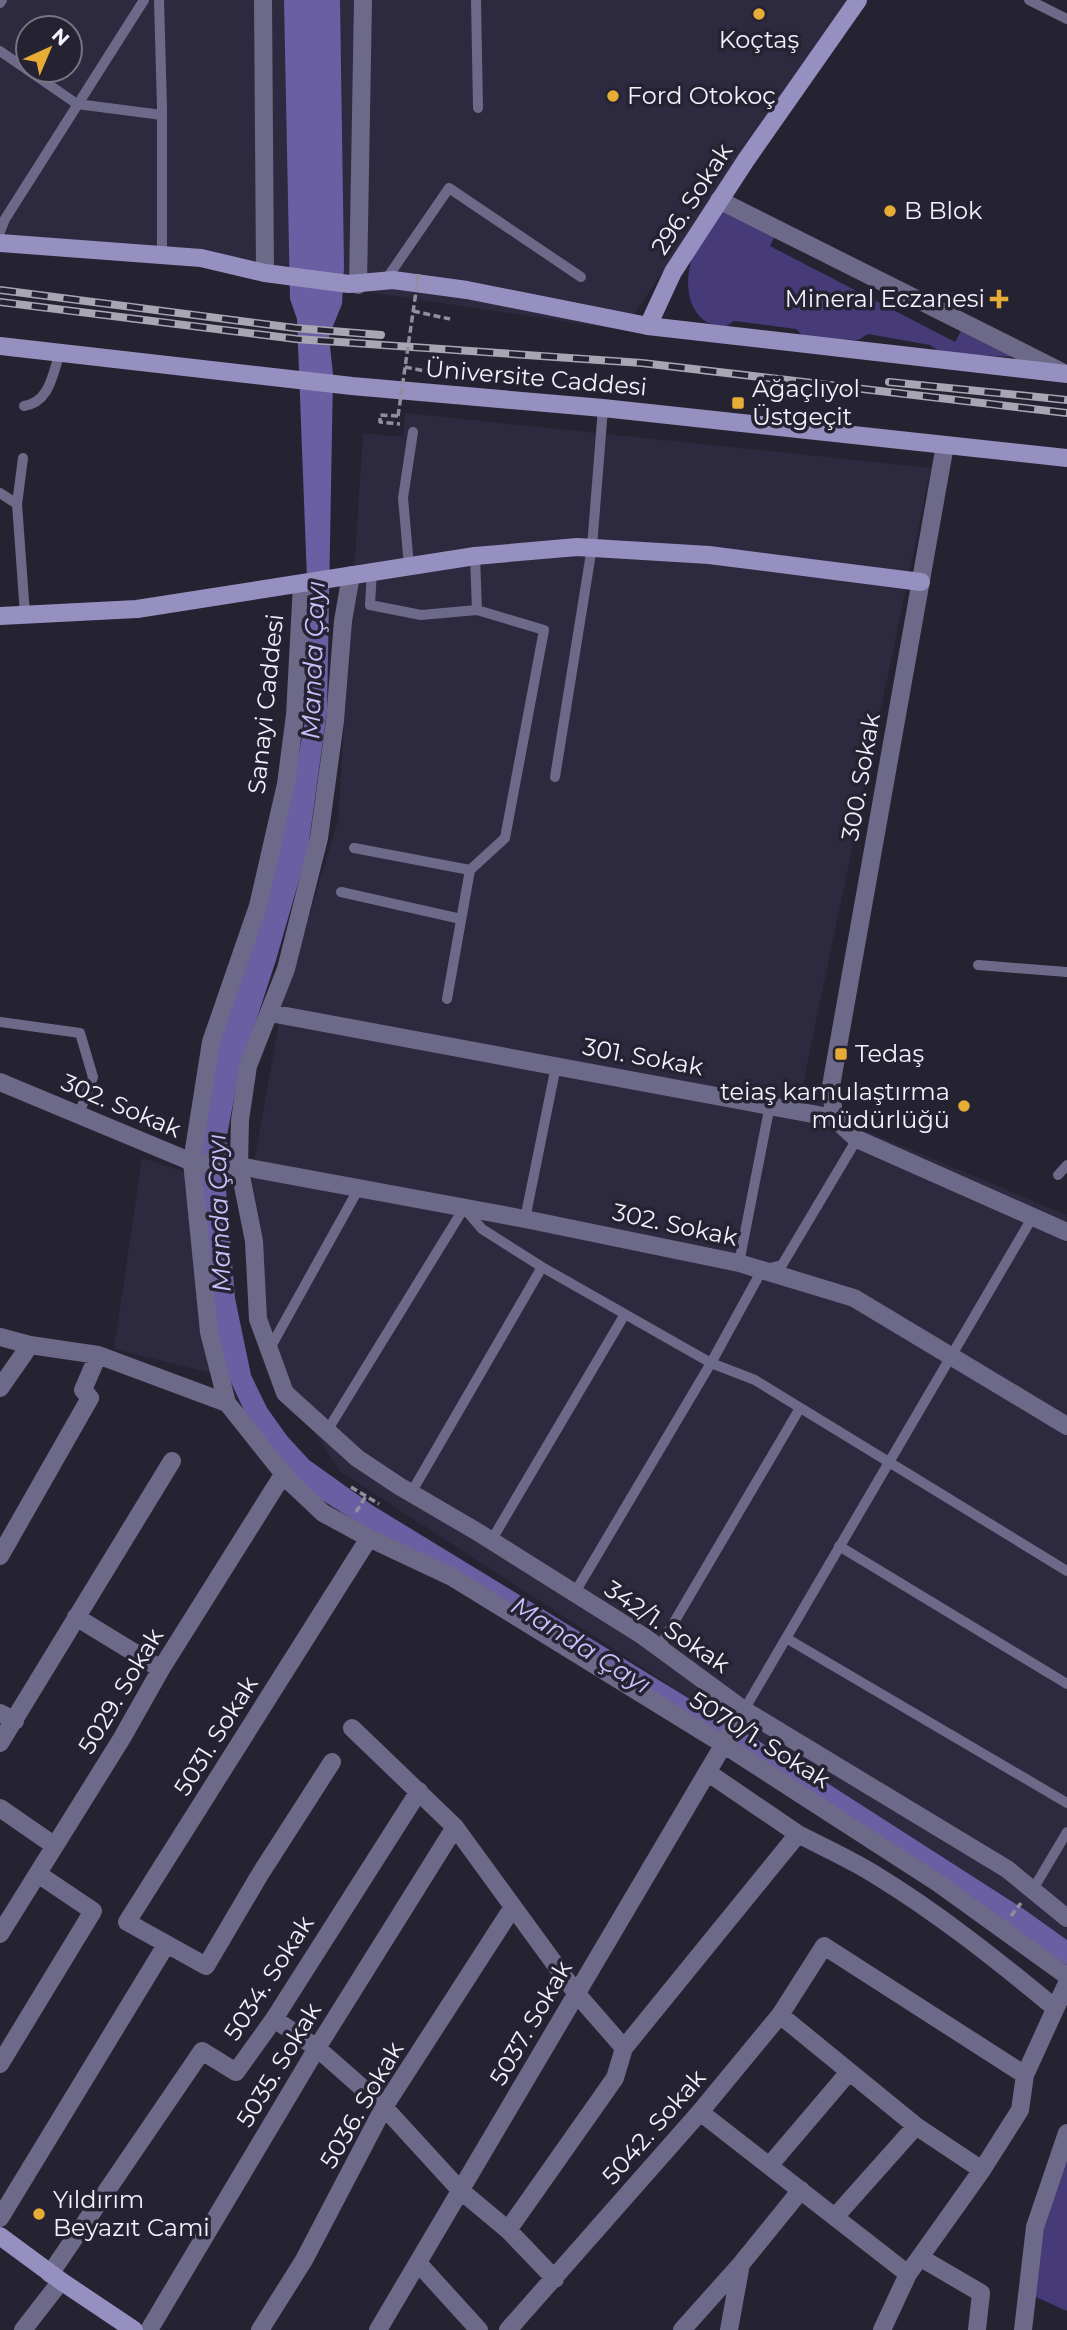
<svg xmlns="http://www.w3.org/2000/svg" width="1067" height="2330" viewBox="0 0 1067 2330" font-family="Montserrat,sans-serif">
<rect width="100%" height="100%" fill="#252332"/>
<path fill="#2d2a3f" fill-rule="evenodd" d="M0 0H848L623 330 0 237ZM28 28H70V70H28Z
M405 413 931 468 802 1089 866 1131 1067 1215V1943L341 1472 265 1358 250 1185 282 1006 338 820 363 433 403 437Z
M142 1158 188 1173 211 1373 114 1349Z"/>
<path fill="#463a78" d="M723 210 775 235 770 246 955 342 961 331 1013 357 942 353 930 345 868 334 858 340 804 337 796 329 734 321 726 326C719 325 710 325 705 321 679 302 687 259 702 235 708 226 716 218 723 210Z
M1067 2136V2311L1027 2293Z"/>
<path fill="#6a5fa2" d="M284 0H340L344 267 342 304 329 336 333 375 327 711 308 849 276 960 239 1073 227 1135 226 1189 235 1298 251 1375 267 1408 287 1436 309 1460 372 1505 824 1781 1025 1910 1067 1940V1965L301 1487 252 1428 224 1367 211 1309 200 1150 215 1050 284 829 306 717 308 605 297 319 290 299Z"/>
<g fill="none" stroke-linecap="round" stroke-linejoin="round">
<path stroke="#918f9c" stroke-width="3.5" stroke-dasharray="7 3.5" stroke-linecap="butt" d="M413 311 450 319
M405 367 440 374
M398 416 380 415V422L400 424
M351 1487 379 1504
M356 1512 366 1496
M1011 1916 1021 1903"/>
<path stroke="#6d6988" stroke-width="10" d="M159 0 162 107V253
M476 0 478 108
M1029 0 1067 19
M0 3 2 0
M0 51 77 104 162 115
M0 232 5 219 144 0
M385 281 449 188 581 277
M24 406C50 402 52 375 60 353
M0 493 17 504 25 614
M17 504 23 458
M409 566 403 498 413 432
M372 571 370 605 421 615 477 610 475 556
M555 777 592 547 603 408
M354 848 470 870
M341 892 461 919
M978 965 1067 972
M447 999 470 870 505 838 544 630 477 610
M0 1022 80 1033 93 1077 79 1114
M1058 1175 1067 1165
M525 1219 556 1066
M739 1263 770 1105
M269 1350 359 1188
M327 1431 464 1208 482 1229 542 1267 711 1363 755 1380 1067 1571
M411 1493 542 1267
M491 1541 625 1314
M839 1546 1067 1684
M574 1594 711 1363 762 1270 782 1265 857 1139
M786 1638 1067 1803
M660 1646 800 1408
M744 1710 1032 1218
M1032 1891 1067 1832"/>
<path stroke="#6d6988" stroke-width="18" d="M263 0 265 273
M719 200 1062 372
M358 285 363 0
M351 575 343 621 335 721 319 838 286 969 248 1066 240 1120 239 1166 254 1241 258 1319 285 1393 357 1458 399 1486 476 1531 643 1636 744 1710 1007 1869 1067 1918
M302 584 295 715 286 784 258 906 211 1042 192 1162 209 1332 227 1403 290 1482 323 1513 369 1538 452 1577 723 1744 938 1883 1067 1976
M270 1013 834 1118
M0 1337 30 1345 98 1355 227 1403
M0 1388 30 1345
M0 1556 90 1398 83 1390 98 1355
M76 1617 161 1669
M0 1713 15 1721
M352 1728 455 1827 576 1993 624 2048
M0 1743 172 1461
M332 1762 259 1876 206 1966 127 1922 369 1538
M0 1808 55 1846
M798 1834C823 1847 850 1859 874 1874 938 1913 997 1960 1055 2008
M0 1934 122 1738 161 1669 284 1473
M780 2015 916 2126 982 2170
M274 2019 317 2048 384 2107 460 2190 508 2230 555 2279
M0 2064 93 1911 38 1874
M700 2112 908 2274
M769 2166 849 2072
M835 2217 916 2126
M0 2218 166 1945
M508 2230 615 2078 624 2048 798 1834 707 1772
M921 2258 981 2293 977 2330
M419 2264 479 2330
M50 2274 202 2051 236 2072 274 2019 419 1791
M23 2330 61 2281
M149 2330 317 2048 455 1827
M260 2330 304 2260 384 2107 513 1907
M378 2330 744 1710
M508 2330 700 2112 780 2015 824 1946 1025 2075
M682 2330 741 2264 801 2190
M729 2330 741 2264
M882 2330 908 2274 982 2170 1020 2110 1025 2075 1067 1983
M1023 2330 1035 2227 1067 2133"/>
<path stroke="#6d6988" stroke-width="18" d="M945 445 831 1086 834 1118 857 1139 1067 1232
M0 1082 192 1162 239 1166 525 1219 739 1263 854 1298 1067 1426"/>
<path stroke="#9690c0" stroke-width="18" d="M0 243 201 258 265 273 349 284 393 280 467 290 648 326 1067 374
M648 326 673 272 746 160 858 0
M0 346 352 386 603 408 1067 458
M0 616 137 609 475 556 577 547 709 555 921 582
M0 2236 61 2281 134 2330"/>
<g stroke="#a7a6b2" stroke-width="8">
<path id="rail" d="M0 290 295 328 381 335
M0 302 296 339 642 363 1067 413
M889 382 1067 400"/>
</g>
<use href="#rail" stroke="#252332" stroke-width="5" stroke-dasharray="16" stroke-linecap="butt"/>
<path stroke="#918f9c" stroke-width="3.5" stroke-dasharray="7 3.5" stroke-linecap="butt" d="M398 416 419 271"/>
</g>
<g fill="#e7ac36" stroke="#252332" stroke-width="2.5">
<circle cx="759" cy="14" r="7"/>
<circle cx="613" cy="96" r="7"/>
<circle cx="890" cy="211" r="7"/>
<path d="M995.5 288.5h7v7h7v7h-7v7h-7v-7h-7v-7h7z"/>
<rect x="731" y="396" width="14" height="14" rx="3.5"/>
<rect x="834" y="1047" width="14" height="14" rx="3.5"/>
<circle cx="964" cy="1106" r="7"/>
<circle cx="39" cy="2214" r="7"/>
</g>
<g text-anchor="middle" stroke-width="7" stroke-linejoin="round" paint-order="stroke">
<g font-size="24" fill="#f2f1fc" stroke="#252332" text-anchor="start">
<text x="759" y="48" text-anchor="middle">Koçtaş</text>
<text x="627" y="104">Ford Otokoç</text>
<text x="904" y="219">B Blok</text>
<text x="985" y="307" text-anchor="end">Mineral Eczanesi</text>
<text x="752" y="397">Ağaçlıyol<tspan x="752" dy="28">Üstgeçit</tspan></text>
<text x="855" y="1062">Tedaş</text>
<text x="950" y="1100" text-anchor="end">teiaş kamulaştırma<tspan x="950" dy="28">müdürlüğü</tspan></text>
<text x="53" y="2208">Yıldırım<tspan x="53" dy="28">Beyazıt Cami</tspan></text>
</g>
<g font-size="24" fill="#f2f1fc" stroke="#252332">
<text transform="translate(692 199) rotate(-57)" y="8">296. Sokak</text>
<text transform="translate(536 378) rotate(5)" y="8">Üniversite Caddesi</text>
<text transform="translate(266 704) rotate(-84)" y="8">Sanayi Caddesi</text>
<text transform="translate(861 777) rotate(-80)" y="8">300. Sokak</text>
<text transform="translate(643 1057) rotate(10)" y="8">301. Sokak</text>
<text transform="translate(121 1106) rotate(23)" y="8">302. Sokak</text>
<text transform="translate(675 1225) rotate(12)" y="8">302. Sokak</text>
<text transform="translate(667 1627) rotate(34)" y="8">342/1. Sokak</text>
<text transform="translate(121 1691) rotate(-59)" y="8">5029. Sokak</text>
<text transform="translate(216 1736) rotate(-58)" y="8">5031. Sokak</text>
<text transform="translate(760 1740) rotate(32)" y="8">5070/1. Sokak</text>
<text transform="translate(269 1978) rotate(-57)" y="8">5034. Sokak</text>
<text transform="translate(531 2023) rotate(-60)" y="8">5037. Sokak</text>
<text transform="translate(279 2065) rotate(-59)" y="8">5035. Sokak</text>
<text transform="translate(362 2105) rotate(-60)" y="8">5036. Sokak</text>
<text transform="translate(654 2127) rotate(-49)" y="8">5042. Sokak</text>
</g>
<g font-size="26" font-style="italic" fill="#c8c1fb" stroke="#252332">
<text transform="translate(313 660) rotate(-88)" y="9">Manda Çayı</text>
<text transform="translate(219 1213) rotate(-92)" y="9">Manda Çayı</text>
<text transform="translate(581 1645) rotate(32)" y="9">Manda Çayı</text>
</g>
</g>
<g transform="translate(49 49) rotate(44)"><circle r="33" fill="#252332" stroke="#777583" stroke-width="2"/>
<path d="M0-5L12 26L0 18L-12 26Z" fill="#e7ac36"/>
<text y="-10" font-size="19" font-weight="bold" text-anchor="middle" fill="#f2f1fc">N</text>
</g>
</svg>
